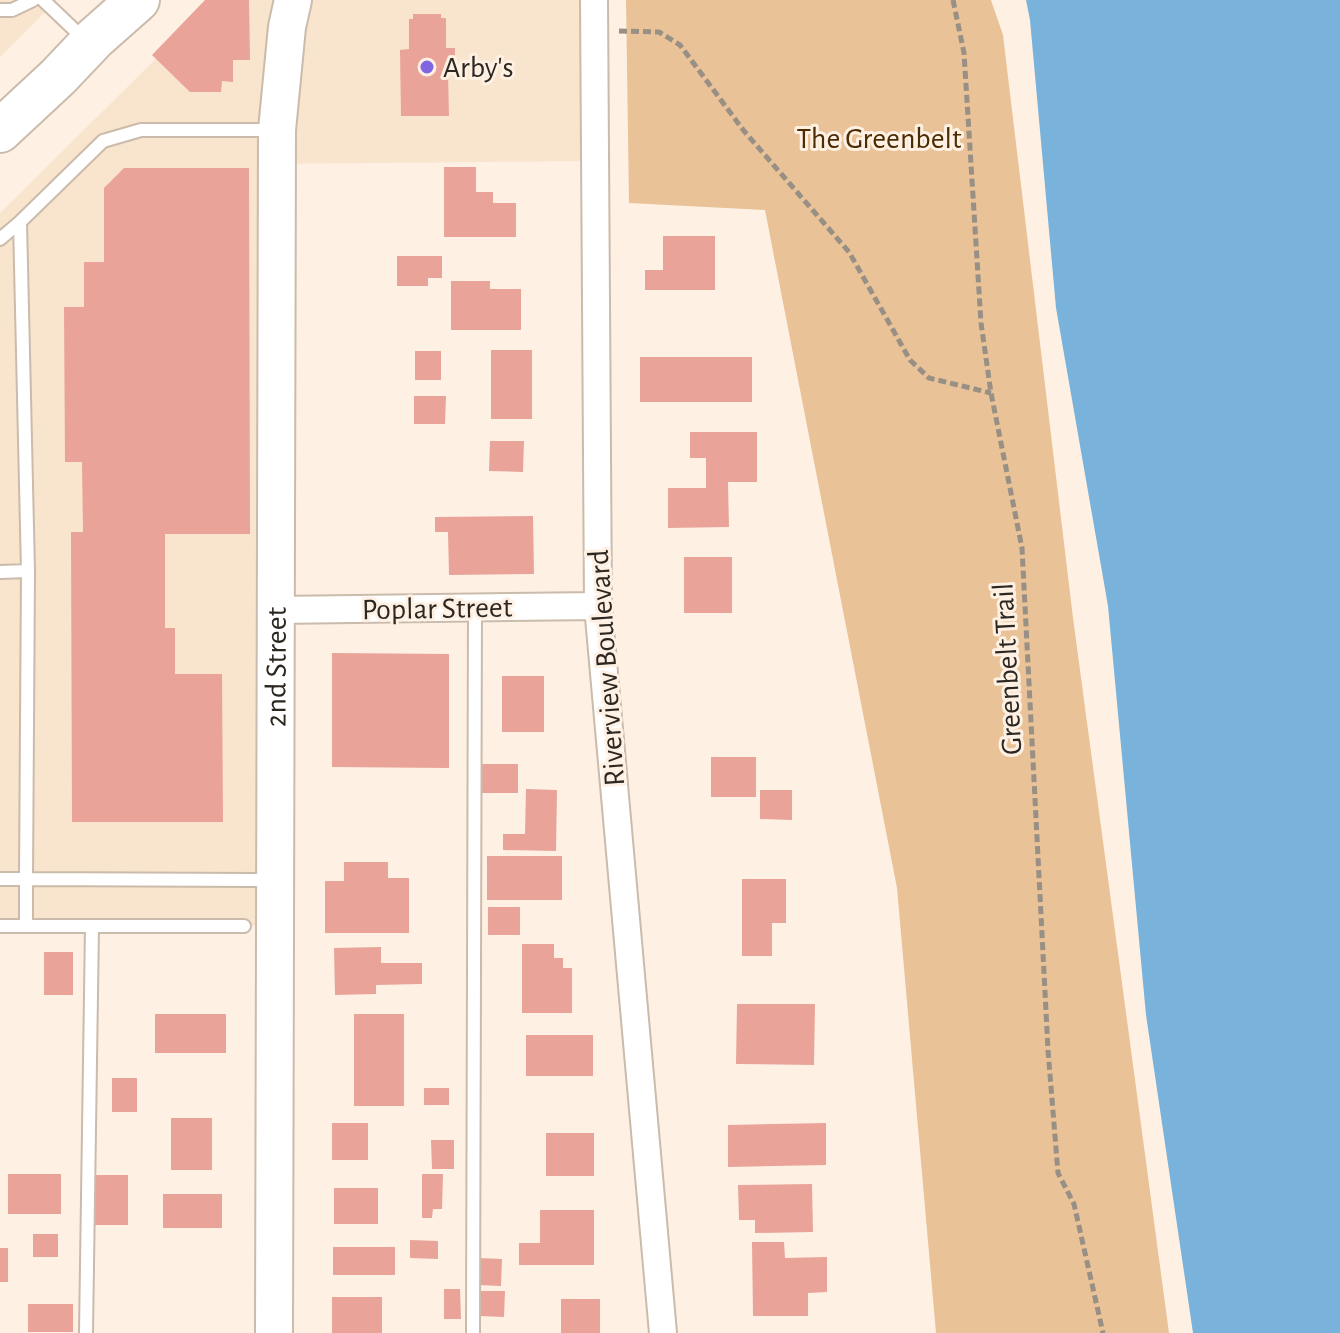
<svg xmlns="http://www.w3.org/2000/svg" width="1340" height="1333" viewBox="0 0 1340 1333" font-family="'Alegreya Sans',sans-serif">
<rect width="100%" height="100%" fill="#fef1e4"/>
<path fill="#f9e4ce" d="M0 0H57L0 57Z
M215 0H594L595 161 277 164 275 926 0 921V213Z"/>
<path fill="#e9c298" d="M626 0H991L1003 35 1073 618 1169 1333H936L897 888 765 210 629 203Z"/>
<path fill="#79b3dc" d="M1026 0H1340V1333H1193L1146 1015 1108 606 1056 308 1030 20Z"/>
<path fill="#e9a399" d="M205 0H249L250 60H233V82L222 81 221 92H190L152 55Z
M413 14H441V18H446V48H455V60H453V73H448L449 116H401L400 50 409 49V19H413Z
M444 167H476V192H493V203H516V237H444Z
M124 168H249L250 534H165V628H175V674H222L223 822H72L71 532H83L82 462H65L64 307H84V262H104V188Z
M663 236H715V290H645V270H663Z
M397 256H442V278H428V286H397Z
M451 281H490V289H521V330H451Z
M491 350H532V419H491Z
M415 351H441V380H415Z
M640 357H752V402H640Z
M414 396H446L445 424H414Z
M690 432H757V482H728L729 527 668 528V488H706V458H690Z
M490 441H524L523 472 489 471Z
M533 516 534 574 449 575 448 532H435V517Z
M684 557H732V613H684Z
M332 653 449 654V768L332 767Z
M502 676H544V732H502Z
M711 757H756V797H711Z
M479 764H518V793H479Z
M526 789 557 790 556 851 503 850V834H525Z
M760 790H792V820L760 819Z
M487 856H562V900H487Z
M344 862H388V878H409V933H325V881H344Z
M742 879H786V923H772V956H742Z
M488 907H520V935H488Z
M522 944H554V958H563V968H572V1013H522Z
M381 947V963H422V984L376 985V994L335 995 334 948Z
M44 952H73V995H44Z
M737 1004H815L814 1065 736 1064Z
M155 1014H226V1053H155Z
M354 1014H404V1106H354Z
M526 1035H593V1076H526Z
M112 1078H137V1112H112Z
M424 1088H449V1105H424Z
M171 1118H212V1170H171Z
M332 1123H368V1160H332Z
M826 1123V1165L728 1167V1125Z
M546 1133H594V1176H546Z
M431 1140H454V1169H432Z
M8 1174H61V1214H8Z
M422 1174H443L442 1209H433L432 1218H422Z
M95 1175H128V1225H95Z
M812 1184 813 1232 755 1233V1220H739L738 1185Z
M334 1188H378V1224H334Z
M163 1194H222V1228H163Z
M540 1210H594V1265H519V1243H540Z
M33 1234H58V1257H33Z
M410 1240 438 1241V1259L410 1258Z
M752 1242H784L785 1258 827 1257V1292L808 1293V1316H753Z
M333 1247H395V1275H333Z
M0 1248H8V1282H0Z
M478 1258 502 1259 501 1286 478 1285Z
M444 1289H460L461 1319H444Z
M480 1291H505L504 1317 480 1316Z
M332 1297H382V1333H332Z
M561 1299H600V1333H561Z
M28 1304H73V1332H28Z"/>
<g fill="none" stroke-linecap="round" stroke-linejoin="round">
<g stroke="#cabbab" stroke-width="16">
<path id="lane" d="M43 0 84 39
M0 10H12L33 0
M20 222 103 141 141 130H275
M0 239 20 222 28 571
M0 572 28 571 26 879 271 880
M0 879H26V926
M0 926H244
M86 1333 92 926
M473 1333 475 607"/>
</g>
<g stroke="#cabbab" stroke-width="30">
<path id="street" d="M594 0 598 606 663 1333
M276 610 598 606"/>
</g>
<g stroke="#cabbab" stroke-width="40">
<g id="secondary">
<path id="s1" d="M274 1333 277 130 287 27 293 0"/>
</g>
</g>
<g stroke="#cabbab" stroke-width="46">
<path id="primary" d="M0 131 58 77 95 38 138 0"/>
</g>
<path stroke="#988f85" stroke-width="5" stroke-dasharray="8 4" stroke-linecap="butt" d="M953 0 964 53 981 323 991 393 1022 548 1048 1050 1058 1173 1074 1204 1103 1333
M619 31 659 32 680 45 744 131 849 252 910 360 929 378 991 393"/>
<use href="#lane" stroke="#fff" stroke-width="12"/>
<use href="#street" stroke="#fff" stroke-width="26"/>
<use href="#secondary" stroke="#fff" stroke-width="36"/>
<use href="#primary" stroke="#fff" stroke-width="42"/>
</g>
<circle fill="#8066e1" stroke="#fef1e4" stroke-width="3" cx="427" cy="67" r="8"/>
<g text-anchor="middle" stroke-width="6" stroke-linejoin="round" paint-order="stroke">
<g font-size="30" fill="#2d2721" stroke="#fef1e4" text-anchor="start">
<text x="443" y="77">Arby's</text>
</g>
<g font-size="30" fill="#4b2c03" stroke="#fef1e4">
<text x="879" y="148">The Greenbelt</text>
</g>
<g font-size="30" fill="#2d2721" stroke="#fef1e4">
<text transform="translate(437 608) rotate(-1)" y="10">Poplar Street</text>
<text dy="10" stroke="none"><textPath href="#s1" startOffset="666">2nd Street</textPath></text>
<text transform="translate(606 668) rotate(-94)" y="10">Riverview Boulevard</text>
<text transform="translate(1007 669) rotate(-93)" y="10">Greenbelt Trail</text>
</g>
</g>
</svg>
